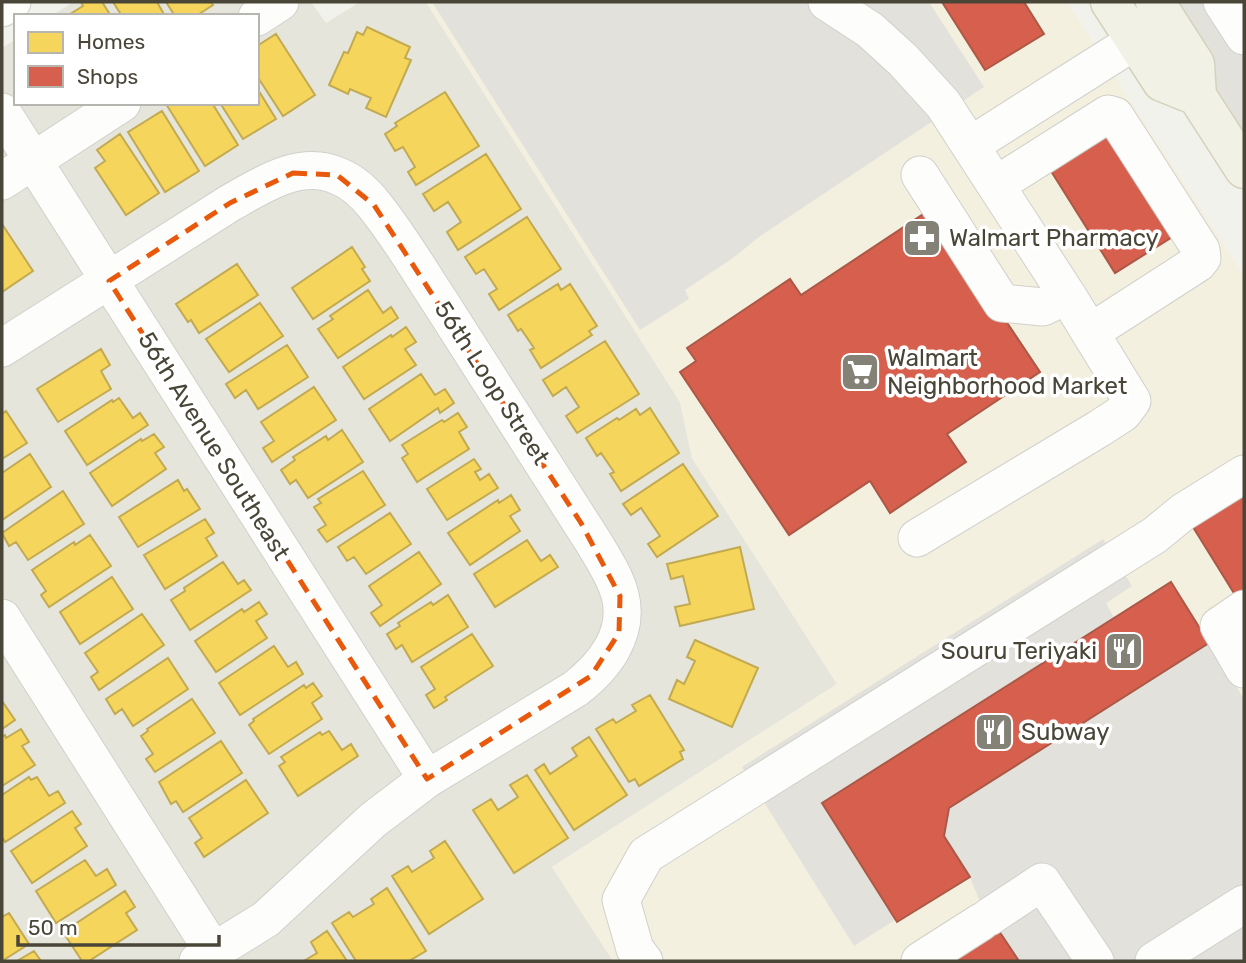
<svg xmlns="http://www.w3.org/2000/svg" width="1246" height="963" viewBox="0 0 1246 963" font-family="Rubik,sans-serif">
<rect width="100%" height="100%" fill="#f2f2ed"/>
<path fill="#e6e5db" d="M73 2H311L326 23 360 2H426L680 402 692 458 837 684 552 867 613 961H2V48L16 39V103H257V16H51Z"/>
<path fill="#f4f0e0" d="M426 2H1067L1244 276V961H613L552 867 837 684 692 458 680 402Z"/>
<path fill="#e2e1dc" d="M432 2H929L984 87 759 237 733 258 685 290 689 299 640 330Z
M1153 2H1214L1244 49V147Z
M1103 539 1132 586 1106 603 1114 618 822 803 895 920 854 946 742 767Z
M1209 643 1244 699V961H1019L981 904 969 875 944 836 949 808Z"/>
<path fill="#f6d55c" stroke="#c2aa51" stroke-width="2" d="M81 2H102L111 16H67L83 6Z
M113 2H157L165 16H122Z
M166 2H211L213 5 196 16H175Z
M367 27 410 47 405 58 411 60 386 117 366 108 371 98 350 89 348 94 329 85 344 52 348 53 357 32 363 35Z
M276 34 315 95 283 116 257 76V46Z
M257 88 276 119 243 139 220 103H257Z
M445 92 479 146 416 185 408 172 415 167 403 147 395 151 385 134 397 126 395 123Z
M168 103H212L238 145 205 166 166 104Z
M162 111 199 171 165 192 128 132Z
M120 134 159 193 126 215 95 168 105 161 97 150Z
M486 154 521 209 458 250 447 232 461 222 448 202 434 211 423 194Z
M527 217 561 269 499 310 489 294 497 289 484 269 476 274 465 257Z
M2 224 33 271 2 292Z
M352 247 365 267 362 269 370 281 313 319 292 288Z
M237 264 258 295 199 333 191 320 188 322 176 304Z
M558 284 561 290 570 284 597 326 589 331 592 335 541 368 530 350 534 348 521 329 518 331 508 315Z
M368 290 383 313 391 307 398 318 338 358 318 329 333 319 330 316Z
M260 303 283 336 229 372 206 339Z
M406 327 416 342 405 349 416 365 364 399 343 367 391 335 392 337Z
M605 341 639 394 577 433 566 416 579 407 566 387 553 396 543 380Z
M287 345 308 377 258 409 246 390 235 398 226 384Z
M101 349 110 365 101 371 111 389 58 422 37 389Z
M421 374 435 395 445 389 454 403 440 413 438 408 390 441 369 409Z
M314 387 336 420 272 462 263 448 274 441 261 422Z
M119 398 133 418 140 413 148 425 87 465 65 431 112 400 113 402Z
M650 408 679 453 621 491 610 474 614 472 601 453 597 456 586 438 617 418 619 420 636 409 640 415Z
M6 411 27 443 2 459V414Z
M458 413 467 427 459 432 469 449 417 482 402 458 408 454 402 445 442 420 444 422Z
M342 430 363 462 308 498 296 480 290 484 281 470 295 460 293 457 326 436 328 440Z
M154 434 164 447 155 453 166 469 112 506 90 473 141 439 142 441Z
M30 454 51 487 2 520V473Z
M474 459 481 469 475 472 480 480 489 474 498 488 447 520 427 489Z
M683 464 718 516 657 557 648 544 660 536 641 508 631 515 623 504Z
M363 471 385 505 327 542 318 530 326 525 314 507 321 503 318 499Z
M178 480 184 491 187 489 200 509 138 547 119 517Z
M63 491 84 524 28 560 16 542 9 546 2 533Z
M511 495 520 510 510 516 520 531 470 565 448 533 498 500 499 503Z
M390 513 411 544 366 574 354 557 347 561 338 547Z
M205 519 214 533 206 538 217 556 165 589 144 555Z
M90 535 111 566 49 607 41 595 46 591 32 570 74 542 75 545Z
M527 540 541 561 550 555 558 567 495 607 474 574Z
M740 547 754 609 680 626 675 607 690 604 683 576 671 579 667 564Z
M419 552 441 584 380 626 371 613 382 605 369 586Z
M223 562 238 584 244 580 251 590 190 630 171 600 185 591 184 588Z
M112 577 133 609 80 644 60 612Z
M448 595 468 627 412 662 402 645 396 649 387 634 400 626 398 623 431 602 433 605Z
M259 602 267 614 256 621 267 638 216 672 195 641 242 609 244 612Z
M142 614 164 645 99 690 91 677 98 672 85 653Z
M472 634 493 666 445 697 447 700 434 708 426 695 435 689 421 667Z
M695 640 758 668 732 727 669 699 677 680 684 684 695 661 687 657Z
M274 646 288 667 296 662 303 674 240 715 219 683Z
M168 658 188 689 133 726 122 709 115 714 106 699Z
M313 683 322 696 312 703 322 719 269 754 249 725 254 721 253 719 304 685 306 688Z
M650 695 684 750 680 752 683 759 639 786 635 779 629 782 596 729 613 719 616 723 636 711 632 705Z
M192 699 215 733 155 772 146 759 153 754 141 736 148 731 147 729Z
M2 701 15 720 2 729Z
M21 729 29 742 22 746 35 765 2 786V737L5 735 6 738Z
M329 731 342 750 351 744 358 756 298 796 279 766 285 762 281 757 320 732 322 735Z
M589 737 627 795 574 830 535 770 544 764 550 774 577 756 572 748Z
M221 741 242 773 183 812 176 801 171 804 159 782Z
M527 775 568 838 514 873 473 810 491 799 498 810 518 797 510 785Z
M29 777 31 780 37 777 49 796 58 791 65 803 5 842 2 837V795Z
M246 780 268 813 204 857 195 843 202 838 189 818Z
M72 811 81 824 75 828 87 846 32 883 11 851Z
M445 841 483 899 429 934 392 876 408 866 412 872 434 858 430 851Z
M85 860 96 876 107 869 116 885 56 923 36 891Z
M387 888 426 951 409 961H356L332 923 349 912 353 917 374 904 371 899Z
M125 891 135 907 126 913 137 930 89 961H82L63 932Z
M9 913 29 944 2 961V917Z
M327 931 347 961H304L317 953 311 942Z
M34 951 41 961H17Z"/>
<path fill="#d6604d" stroke="#ac5847" stroke-width="2" d="M942 2H1024L1044 34 985 70Z
M1110 134 1174 236 1115 273 1051 171Z
M931 209 1040 372 947 434 966 462 890 513 870 481 789 535 680 372 696 361 687 348 790 279 801 295Z
M1244 495V593L1237 598 1193 527Z
M1171 582 1209 643 949 808 944 836 970 877 897 922 822 803Z
M981 904 1019 961H942Z"/>
<g fill="none" stroke-linecap="round" stroke-linejoin="round">
<g stroke="#d0d0cb" stroke-width="39">
<path id="minor" d="M827 2 870 30 903 60 943 104 1067 295 1132 401 1123 413 1100 428 917 538
M1222 2 1244 36
M2 8 12 2
M257 17 280 2
M2 112 427 779
M971 145 1135 41
M920 175 1002 303 1043 307 1067 295
M2 181 122 103
M996 185 1108 114 1115 116 1201 250 1202 258 1198 263 1091 332
M2 348 230 203C262 185 300 159 338 176 353 182 365 193 375 206 399 236 419 270 440 302 472 353 505 403 537 454 556 484 575 513 594 543 604 560 615 576 620 595 630 634 604 667 575 689L427 779 373 820 266 919 198 961
M1244 609 1219 626 1244 669
M2 618 213 951
M989 917 1042 882 1095 961
M644 961 635 949 621 900 646 855 1155 535 1183 512 1244 474
M920 961 981 922
M1154 961 1244 904"/>
</g>
<g stroke="#d4d2ba" stroke-width="41">
<path id="major" d="M1110 2 1162 82 1197 96
M1155 2 1195 64 1197 96 1244 169"/>
</g>
<use href="#minor" stroke="#fdfdfc" stroke-width="37"/>
<use href="#major" stroke="#f2f1e5" stroke-width="38"/>
</g>
<path fill="none" stroke="#e8590c" stroke-width="5" stroke-dasharray="14 9" stroke-linejoin="round" d="M293 173 337 175 374 205 581 523 620 596 619 633 591 676 427 779 109 281 230 203Z"/>
<defs>
<g id="pharmacy-square" transform="scale(2.0125)"><rect x="-9" y="-9" width="18" height="18" rx="4" fill="#848277" stroke="#fff"/><path d="M-2-6h4v4h4v4h-4v4h-4v-4h-4v-4h4Z" fill="#fff"/></g>
<g id="supermarket-square" transform="scale(2.0125)"><rect x="-9" y="-9" width="18" height="18" rx="4" fill="#848277" stroke="#fff"/><path d="M-6-5.5h2.5l.6 2H6L4.5 2H-2.5L-4.4-4H-6ZM-1.5 3.2a1.3 1.3 0 1 0 .1 0ZM3 3.2a1.3 1.3 0 1 0 .1 0Z" fill="#fff"/></g>
<g id="restaurant-square" transform="scale(2.0125)"><rect x="-9" y="-9" width="18" height="18" rx="4" fill="#848277" stroke="#fff"/><path d="M-5-6h1v4h1v-4h1v4h1v-4h1v5L-1.5 .5V6h-2V.5L-5-1ZM5-6V6H3V1.5H1.5Q1.5-4 5-6Z" fill="#fff"/></g>
</defs>
<g fill-rule="evenodd">
<use href="#pharmacy-square" x="922" y="238"/>
<use href="#supermarket-square" x="860" y="372"/>
<use href="#restaurant-square" x="1124" y="651"/>
<use href="#restaurant-square" x="994" y="732"/>
</g>
<g text-anchor="middle" stroke-width="7" stroke-linejoin="round" paint-order="stroke">
<g font-size="24" fill="#494638" stroke="#fff" text-anchor="start">
<text x="949" y="246">Walmart Pharmacy</text>
<text x="887" y="366">Walmart<tspan x="887" dy="28">Neighborhood Market</tspan></text>
<text x="1097" y="659" text-anchor="end">Souru Teriyaki</text>
<text x="1021" y="740">Subway</text>
</g>
<g font-size="24" fill="#494638" stroke="#fff">
<text transform="translate(492 383) rotate(57)" y="8">56th Loop Street</text>
<text transform="translate(214 446) rotate(58)" y="8">56th Avenue Southeast</text>
</g>
</g>
<rect width="1246" height="963" fill="none" stroke="#494638" stroke-width="7"/>
<rect x="14" y="14" width="245" height="91" fill="#ffffff" stroke="#b6b5af" stroke-width="2"/>
<rect x="28" y="32" width="35" height="21" fill="#f6d55c" stroke="#b6b5af" stroke-width="2"/>
<text x="77" y="49" font-size="21" fill="#494638">Homes</text>
<rect x="28" y="66" width="35" height="21" fill="#d6604d" stroke="#b6b5af" stroke-width="2"/>
<text x="77" y="84" font-size="21" fill="#494638">Shops</text>
<path d="M18 935v10h201v-10" fill="none" stroke="#494638" stroke-width="3.5"/>
<text x="28" y="935" font-size="21" fill="#494638" stroke="#ffffff" stroke-width="5" paint-order="stroke">50 m</text>
</svg>
